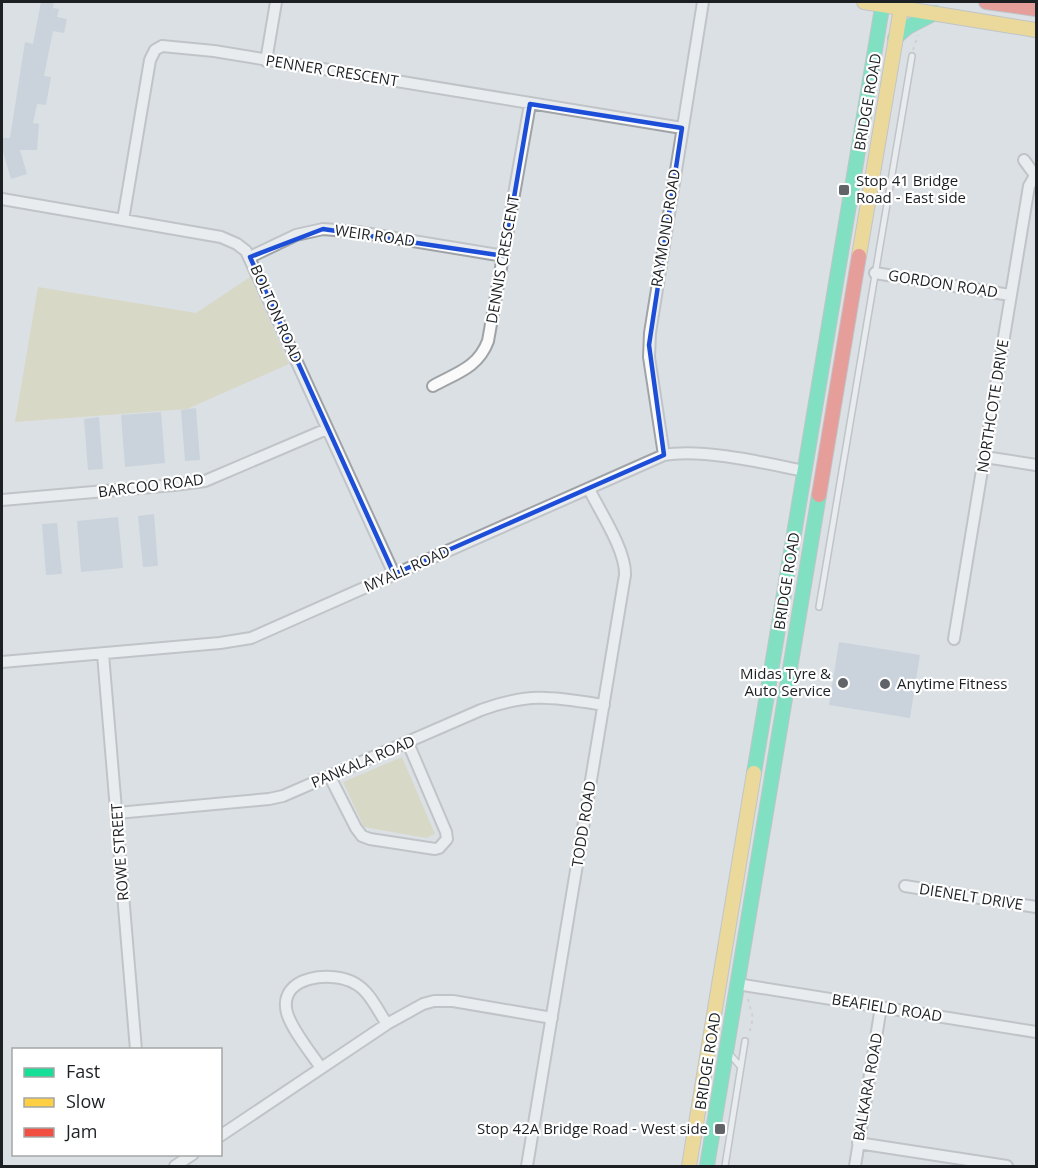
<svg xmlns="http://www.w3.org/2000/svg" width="1038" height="1168" viewBox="0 0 1038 1168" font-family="'Open Sans',sans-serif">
<rect width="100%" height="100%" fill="#dbe0e4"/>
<path fill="#d5cea5" d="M250 277 289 364 187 409 15 422 38 287 196 313Z
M402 757 435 834 426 838 364 827 343 782Z"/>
<path fill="#b5c4d2" d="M41 2H54L53 8 59 9 57 17 67 19 64 33 53 31 44 76 51 77 46 105 37 104 33 123 39 124 37 150H20L27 174 11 179 2 148V138H10L25 42 33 44Z
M196 408 200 460 185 461 181 410Z
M161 412 165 463 125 467 121 415Z
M99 417 103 469 88 470 84 419Z
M154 514 158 566 143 567 138 516Z
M118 517 123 568 81 572 77 521Z
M57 523 62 574 46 575 42 524Z
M839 642 920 655 910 718 829 705Z"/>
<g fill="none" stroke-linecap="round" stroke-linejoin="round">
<g stroke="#a0a3a6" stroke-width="8">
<path id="lane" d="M819 607 912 56
M727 1051 740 1066
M725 1166 745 1041"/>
</g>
<g stroke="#a0a3a6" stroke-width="14">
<path id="street" d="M266 61 276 2
M1024 160 1035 175
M2 199 221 237 237 244 246 251 394 574
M123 220 150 60 155 50 162 46 214 51 682 128
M250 257 296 235 323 229 358 232 504 256
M875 273 1010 295
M433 386C456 373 478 368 488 341L530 104
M664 455 649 357 650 333 703 2
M985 457 1036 465
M2 500 174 485 205 481 327 429
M954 639 1029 186 1036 174
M103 654 136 1050
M2 662 220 643 251 638 664 455C702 448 765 463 804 471
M330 777 356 828 362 836 370 839 435 849 439 848 447 839 446 832 408 743
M117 813 269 799 283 796 481 710C530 692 553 697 604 705
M905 886 1036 907
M737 984 1036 1032
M321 1068C311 1053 292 1030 287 1013 277 975 334 970 356 984 370 992 378 1011 387 1024
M220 1136 387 1024 423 1004 434 1001H453L552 1018
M858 1143 1007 1166
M175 1166 193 1154
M527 1166 625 575C626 550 600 512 589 489
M855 1166 881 1007"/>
</g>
<g stroke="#a0a3a6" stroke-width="16">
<path id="fast" d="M895 38 908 27 935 13
M754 773 883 2
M707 1166 819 495"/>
</g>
<g stroke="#a0a3a6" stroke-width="16">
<path id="slow" d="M864 2 1036 30
M859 256 902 2
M689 1166 754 773"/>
</g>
<g stroke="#a0a3a6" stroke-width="16">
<path id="jam" d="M986 2 1036 9
M819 495 859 256"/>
</g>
<path stroke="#bcbebe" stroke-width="2" stroke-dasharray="3 4.5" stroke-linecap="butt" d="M913 50 918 35
M748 999 753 1018 749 1034"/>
<use href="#lane" stroke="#fafafb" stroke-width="5"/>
<use href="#street" stroke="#fafafb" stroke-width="10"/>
<use href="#fast" stroke="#16e098" stroke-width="14"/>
<use href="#slow" stroke="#ffcf43" stroke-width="14"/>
<use href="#jam" stroke="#f24e42" stroke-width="14"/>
</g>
<path d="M0 0H1038V1168H0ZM530 104 682 128 649 345 664 455 394 574 250 257 323 229 504 256Z" fill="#dbe0e4" fill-opacity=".55" fill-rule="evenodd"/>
<path fill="none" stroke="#1d4ed8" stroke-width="4.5" stroke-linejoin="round" d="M530 104 682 128 649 345 664 455 394 574 250 257 323 229 504 256Z"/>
<g fill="#606367" stroke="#fff" stroke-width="2">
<rect x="838" y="184" width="12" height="12" rx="3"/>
<circle cx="843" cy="683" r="6"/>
<circle cx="885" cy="684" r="6"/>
<rect x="714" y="1123" width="12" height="12" rx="3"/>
</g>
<g text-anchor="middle" stroke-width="4.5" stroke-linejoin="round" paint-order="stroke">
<g font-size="15" fill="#1d2023" stroke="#fff">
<text transform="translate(332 71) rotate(9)" y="5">PENNER CRESCENT</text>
<text transform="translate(868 102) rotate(-80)" y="5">BRIDGE ROAD</text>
<text transform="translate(666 228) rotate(-81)" y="5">RAYMOND ROAD</text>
<text transform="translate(375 236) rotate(8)" y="5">WEIR ROAD</text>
<text transform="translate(503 259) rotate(-80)" y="5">DENNIS CRESCENT</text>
<text transform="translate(943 284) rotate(9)" y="5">GORDON ROAD</text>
<text transform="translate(276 314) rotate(66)" y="5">BOLTON ROAD</text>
<text transform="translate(993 406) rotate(-81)" y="5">NORTHCOTE DRIVE</text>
<text transform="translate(151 486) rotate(-7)" y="5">BARCOO ROAD</text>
<text transform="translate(407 569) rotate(-24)" y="5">MYALL ROAD</text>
<text transform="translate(787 581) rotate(-81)" y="5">BRIDGE ROAD</text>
<text transform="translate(363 762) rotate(-23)" y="5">PANKALA ROAD</text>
<text transform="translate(584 824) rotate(-81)" y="5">TODD ROAD</text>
<text transform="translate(120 852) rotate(-94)" y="5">ROWE STREET</text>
<text transform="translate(971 897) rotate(9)" y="5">DIENELT DRIVE</text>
<text transform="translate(887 1008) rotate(9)" y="5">BEAFIELD ROAD</text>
<text transform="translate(708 1061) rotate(-81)" y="5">BRIDGE ROAD</text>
<text transform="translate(868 1087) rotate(-80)" y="5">BALKARA ROAD</text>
</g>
<g font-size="15" fill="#1d2023" stroke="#fff" text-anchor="start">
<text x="856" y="186">Stop 41 Bridge<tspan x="856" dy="17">Road - East side</tspan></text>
<text x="831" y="679" text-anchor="end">Midas Tyre &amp;<tspan x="831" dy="17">Auto Service</tspan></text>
<text x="897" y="689">Anytime Fitness</text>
<text x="708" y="1134" text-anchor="end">Stop 42A Bridge Road - West side</text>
</g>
</g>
<rect width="1038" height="1168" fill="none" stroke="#1d2023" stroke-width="6"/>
<rect x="12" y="1048" width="210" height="108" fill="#ffffff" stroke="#a5a6a7" stroke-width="1.5"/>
<rect x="24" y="1068" width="30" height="9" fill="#16e098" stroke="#a5a6a7" stroke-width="1.5"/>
<text x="66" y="1078" font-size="18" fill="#1d2023">Fast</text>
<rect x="24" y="1098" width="30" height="9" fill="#ffcf43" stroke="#a5a6a7" stroke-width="1.5"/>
<text x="66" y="1108" font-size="18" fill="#1d2023">Slow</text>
<rect x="24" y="1128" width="30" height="9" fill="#f24e42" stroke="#a5a6a7" stroke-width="1.5"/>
<text x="66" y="1138" font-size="18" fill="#1d2023">Jam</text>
</svg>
